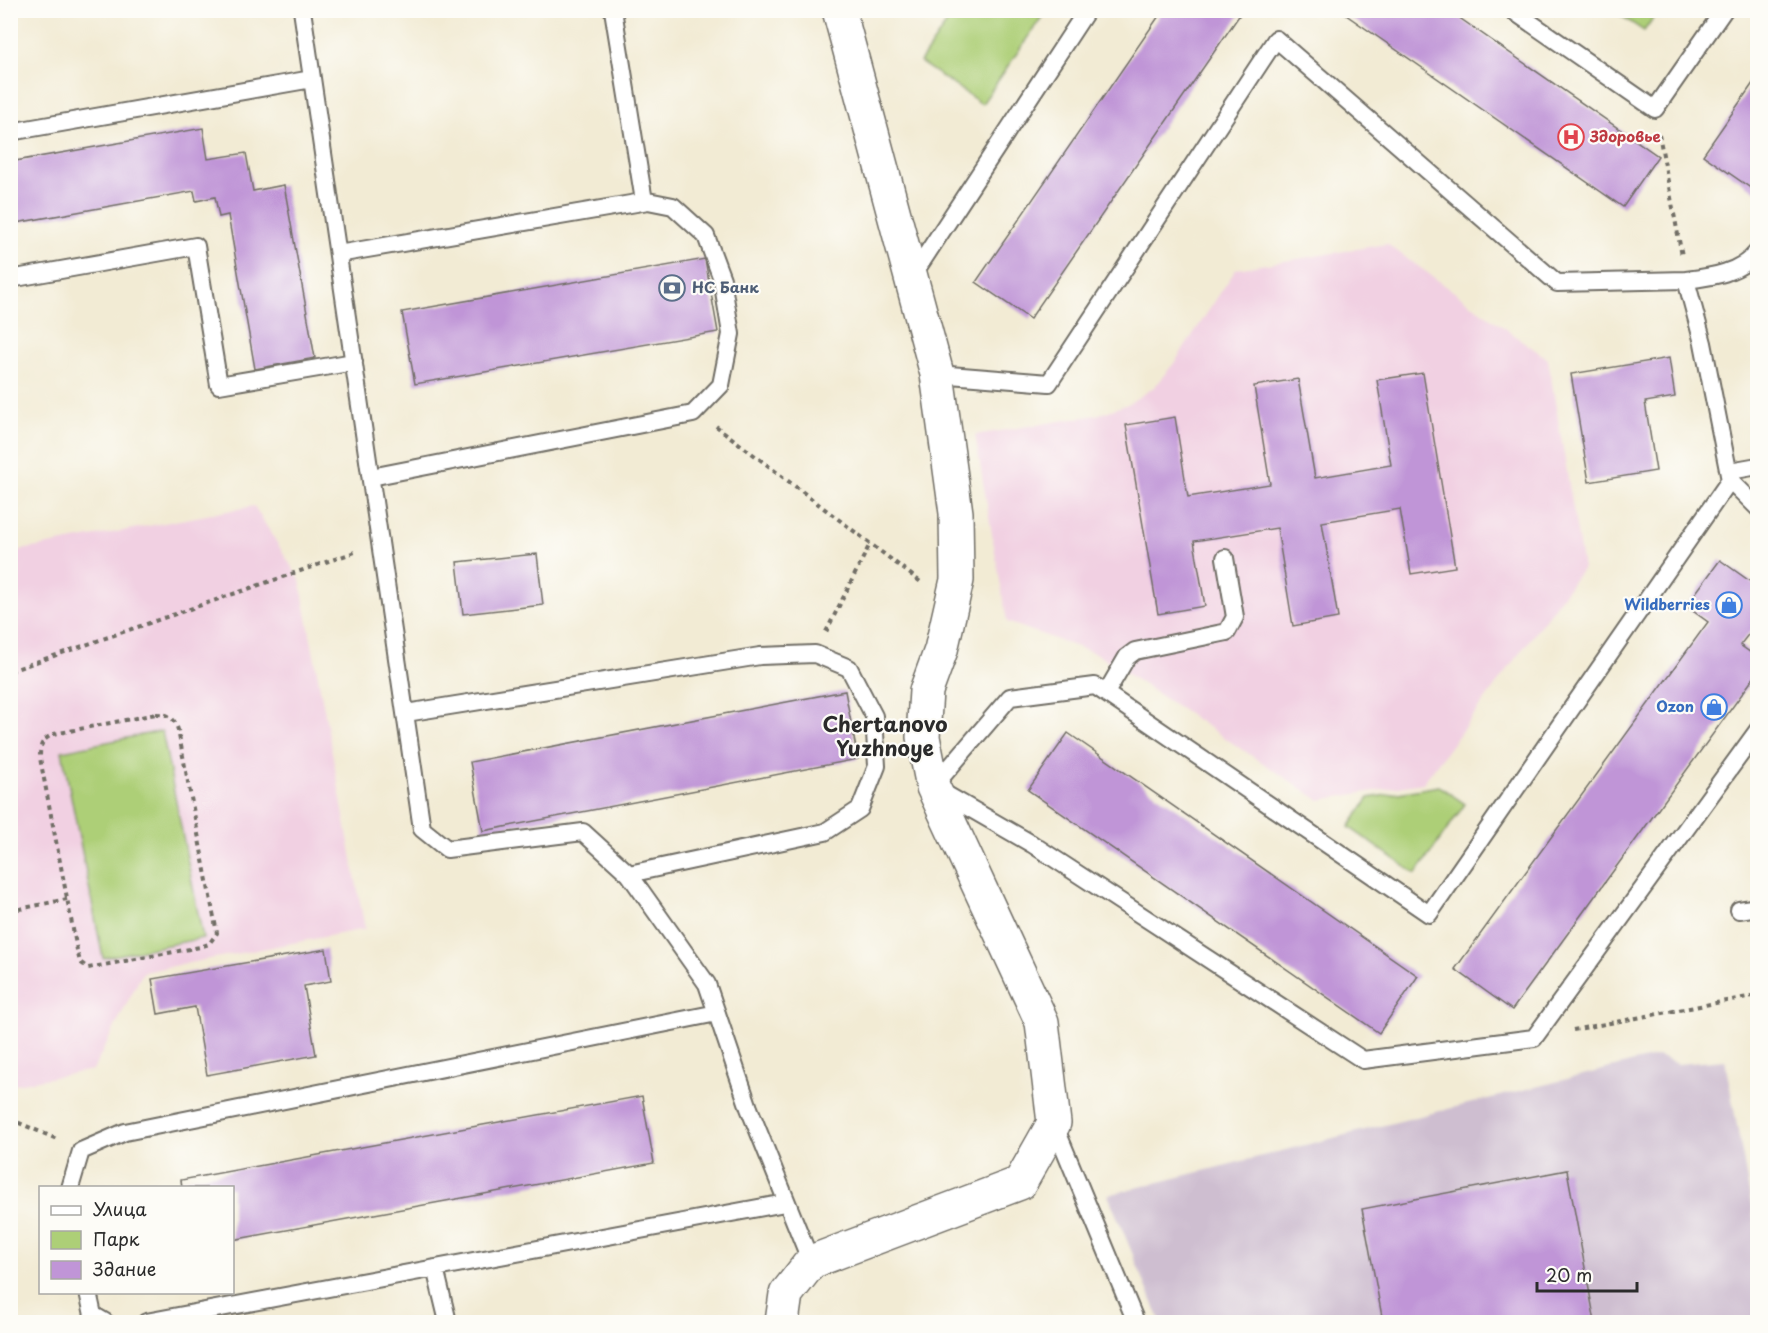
<svg xmlns="http://www.w3.org/2000/svg" width="1768" height="1333" viewBox="0 0 1768 1333" font-family="'Playpen Sans',sans-serif">
<rect width="100%" height="100%" fill="#fdfcf7"/>
<filter id="ink" filterUnits="userSpaceOnUse"><feTurbulence type="fractalNoise" baseFrequency=".0167" numOctaves="2"/><feDisplacementMap in="SourceGraphic" scale="12" xChannelSelector="R" yChannelSelector="G"/><feConvolveMatrix kernelMatrix="1 2 1 2 8 2 1 2 1" color-interpolation-filters="sRGB"/></filter>
<filter id="wash" filterUnits="userSpaceOnUse"><feTurbulence type="fractalNoise" baseFrequency=".008" numOctaves="4" result="noise"/><feDisplacementMap in="SourceGraphic" scale="24" xChannelSelector="R" yChannelSelector="G"/><feGaussianBlur stdDeviation="1.35" result="paint"/><feColorMatrix in="noise" values="0 0 0 0 0 0 0 0 0 0 0 0 0 0 0 0 0 1.4 0 .05"/><feComposite in="paint" operator="in"/></filter>
<g filter="url(#wash)">
<rect width="100%" height="100%" fill="#f2ebd4"/>
<path fill="#f1d0e2" d="M1387 244 1548 359 1583 568 1423 783 1319 800 1097 654 1007 622 975 435 1097 415 1128 404 1154 387 1175 362 1236 269Z
M254 506 300 580 365 929 143 972 93 1070 11 1085V552Z"/>
<path fill="#cebed0" d="M1658 1056 1678 1064 1725 1060 1757 1236V1322H1161L1108 1195Z"/>
<path fill="#adcf77" stroke="#6c7d51" stroke-width="1.5" d="M955 11H1046L982 104 920 62Z
M1614 11H1658L1644 31Z
M162 731 203 938 103 958 62 751Z
M1439 786 1465 804 1416 874 1349 827 1369 798Z"/>
<g id="blocks">
<path fill="#c095d7" d="M1163 10H1243L1030 319 976 282Z
M1339 10H1448L1658 156 1623 207Z
M1758 76V193L1703 155Z
M203 128 208 159 246 153 253 191 284 185 315 358 255 369 228 215 219 217 215 197 196 201 194 191 10 224V162Z
M705 259 718 332 415 384 402 312Z
M1669 358 1675 397 1645 402 1656 471 1589 482 1571 374Z
M1423 373 1455 567 1411 574 1400 509 1322 522 1338 618 1293 626 1277 528 1194 541 1205 606 1158 614 1126 425 1175 417 1188 497 1270 484 1254 386 1298 379 1315 478 1391 465 1377 380Z
M537 554 543 605 463 614 457 562Z
M1720 560 1758 587V622L1740 645 1758 658V672L1512 1010 1455 969 1708 622 1686 606Z
M845 691 858 759 483 831 470 762Z
M1068 733 1418 976 1379 1033 1028 790Z
M326 949 331 981 304 986 316 1055 207 1075 195 1007 158 1014 152 979Z
M642 1096 654 1163 232 1240V1188H182L181 1180Z
M1567 1170 1595 1322H1383L1362 1209Z"/>
</g>
</g>
<g filter="url(#ink)">
<use href="#blocks" fill-opacity="0" stroke="#716e66" stroke-width="1.5"/>
<g fill="none" stroke-linecap="round" stroke-linejoin="round">
<g stroke="#716e66" stroke-width="20">
<path id="service" d="M302 10 422 829 447 849 583 832 629 874 707 984 749 1108 811 1262
M613 10 644 201
M1512 10 1655 109 1724 10
M10 132 312 79
M338 254 648 201 673 206 706 236 722 279 731 334 721 385 693 414 371 477
M911 278 1087 10
M10 279 196 246 219 385 354 362
M1686 280C1711 277 1741 273 1758 251
M937 374 1049 383 1276 39 1557 283 1686 280 1703 343 1730 480
M1730 471 1758 466
M1758 508 1730 480 1429 914 1095 686 1010 697 933 787 1032 844 1363 1060 1534 1038 1758 730
M1106 693 1127 657 1135 651 1227 632 1235 617 1225 558
M406 713 760 656 815 654 849 668 874 716 877 766 860 809 825 832 629 874
M1739 910 1758 907
M1054 1124 1136 1322
M70 1188 81 1151 125 1132 717 1013
M435 1268 448 1322
M88 1292 93 1315 105 1322
M146 1322 785 1203"/>
</g>
<g stroke="#716e66" stroke-width="36">
<path id="minor" d="M782 1322 786 1294 811 1262 1020 1183 1054 1123 1042 1022 933 787 923 737 926 691 941 650 957 580 956 513 937 374 839 10"/>
</g>
<path stroke="#716e66" stroke-width="4" stroke-dasharray="4.5 4.5" stroke-linecap="butt" d="M1659 134 1682 256
M716 426 922 583
M826 632 870 544
M10 671 358 551
M156 714C169 714 174 717 178 730L217 933 209 944 200 947 88 968 80 962 77 950 40 758C40 745 41 740 54 734Z
M10 911 67 899
M1573 1030 1758 995
M10 1119 59 1140"/>
<use href="#service" stroke="#fff" stroke-width="16"/>
<use href="#minor" stroke="#fff" stroke-width="33"/>
</g>
</g>
<defs>
<g id="hospital-ring" transform="scale(1.35)"><circle r="9.5" fill="#fdfcf7" stroke="#e0444e" stroke-width="1.5"/><path d="M-5-5h3v3.5h4V-5h3V5h-3V1.5h-4V5h-3Z" fill="#e0444e"/></g>
<g id="bank-ring" transform="scale(1.35)"><circle r="9.5" fill="#fdfcf7" stroke="#5c6f8a" stroke-width="1.5"/><path d="M-6-4H6V4H-6ZM0-2.3a2.3 2.3 0 1 0 0 4.6a2.3 2.3 0 1 0 0-4.6Z" fill="#5c6f8a"/></g>
<g id="shop-ring" transform="scale(1.35)"><circle r="9.5" fill="#fdfcf7" stroke="#3f7fe0" stroke-width="1.5"/><path d="M-5-2.5h2.3a2.7 3.5 0 0 1 5.4 0H5L5.5 6h-11ZM-1.5-2.5h3a1.5 2.3 0 0 0-3 0Z" fill="#3f7fe0"/></g>
</defs>
<g fill-rule="evenodd">
<use href="#hospital-ring" x="1571" y="137"/>
<use href="#bank-ring" x="672" y="288"/>
<use href="#shop-ring" x="1729" y="605"/>
<use href="#shop-ring" x="1714" y="707"/>
</g>
<g text-anchor="middle" stroke-width="4.5" stroke-linejoin="round" paint-order="stroke">
<g font-size="15" font-weight="bold" fill="#be3a42" stroke="#fdfcf7" text-anchor="start">
<text x="1590" y="142">Здоровье</text>
</g>
<g font-size="15" font-weight="bold" fill="#4e5e75" stroke="#fdfcf7" text-anchor="start">
<text x="692" y="293">НС Банк</text>
</g>
<g font-size="15" font-weight="bold" fill="#366cbe" stroke="#fdfcf7" text-anchor="end">
<text x="1710" y="610">Wildberries</text>
<text x="1694" y="712">Ozon</text>
</g>
<g font-size="21" font-weight="bold" fill="#2b2b2b" stroke="#fdfcf7">
<text x="885" y="732">Chertanovo<tspan x="885" dy="24">Yuzhnoye</tspan></text>
</g>
</g>
<rect width="1768" height="1333" fill="none" stroke="#fdfcf7" stroke-width="36"/>
<rect x="39" y="1186" width="195" height="108" fill="#fdfcf7" stroke="#a9a8a5" stroke-width="1.5"/>
<rect x="51" y="1206" width="30" height="9" fill="#ffffff" stroke="#a9a8a5" stroke-width="1.5"/>
<text x="93" y="1216" font-size="18" fill="#2b2b2b">Улица</text>
<rect x="51" y="1231" width="30" height="18" fill="#adcf77" stroke="#a9a8a5" stroke-width="1.5"/>
<text x="93" y="1246" font-size="18" fill="#2b2b2b">Парк</text>
<rect x="51" y="1261" width="30" height="18" fill="#c095d7" stroke="#a9a8a5" stroke-width="1.5"/>
<text x="93" y="1276" font-size="18" fill="#2b2b2b">Здание</text>
<path d="M1537 1282v9h100v-9" fill="none" stroke="#2b2b2b" stroke-width="3"/>
<text x="1546" y="1282" font-size="18" fill="#2b2b2b" stroke="#fdfcf7" stroke-width="4.5" paint-order="stroke">20 m</text>
</svg>
